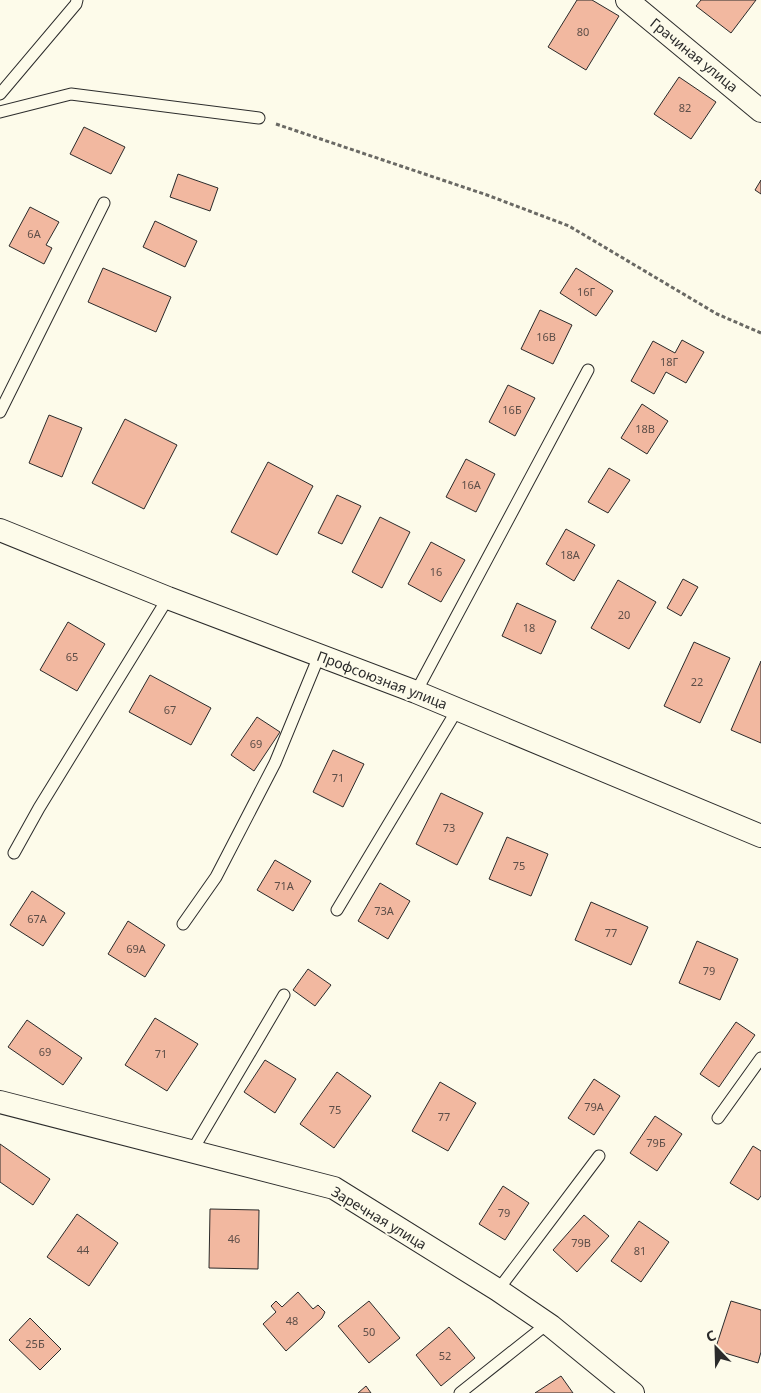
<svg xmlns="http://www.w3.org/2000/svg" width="761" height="1393" viewBox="0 0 761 1393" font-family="'Noto Sans',sans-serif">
<rect width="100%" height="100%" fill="#fdfbea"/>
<path fill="#f2b8a0" stroke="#2b2b2b" d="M577 0H592L619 16 586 70 548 47Z
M701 0H756L731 33 696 6Z
M679 77 716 102 691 139 654 114Z
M84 127 125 147 111 174 70 154Z
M178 174 218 188 210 211 170 197Z
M761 180V194L755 190Z
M30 207 59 222 46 245 52 248 44 264 9 246Z
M155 221 197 241 185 267 143 247Z
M103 268 171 297 156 332 88 302Z
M576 268 613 291 596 316 560 293Z
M540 310 572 325 553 364 521 349Z
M682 340 704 352 686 383 666 372 654 394 631 381 653 341 675 353Z
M508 385 535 398 515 436 489 422Z
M642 404 668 421 647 454 621 438Z
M49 415 82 428 62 477 29 463Z
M125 419 177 445 144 509 92 483Z
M466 459 495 474 476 512 446 497Z
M268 462 313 486 277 555 231 532Z
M609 468 630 480 608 513 588 502Z
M337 495 361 506 342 544 318 533Z
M380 517 410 532 382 588 352 572Z
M566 529 595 545 574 581 546 564Z
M431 542 465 560 441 602 408 584Z
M683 579 698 587 681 616 667 608Z
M618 580 656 602 629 649 591 628Z
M517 603 556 621 541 654 502 636Z
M68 622 105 644 77 691 40 670Z
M694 642 730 658 700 723 664 706Z
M761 661V743L731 730Z
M150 675 211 708 191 745 129 712Z
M257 717 280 732 254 771 231 755Z
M333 750 364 764 343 807 313 792Z
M441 793 483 813 457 865 416 844Z
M507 837 548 854 531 896 489 879Z
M275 860 311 881 293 911 257 890Z
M380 883 410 901 388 939 358 921Z
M32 891 65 913 43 946 10 925Z
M591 902 648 927 631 965 575 940Z
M128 921 165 945 145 977 108 954Z
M697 941 738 959 720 1000 679 983Z
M308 969 331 985 315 1006 293 990Z
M155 1018 198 1044 167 1091 125 1065Z
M27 1020 82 1058 63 1085 8 1047Z
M736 1022 755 1035 719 1087 700 1074Z
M265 1060 296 1079 275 1113 244 1092Z
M337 1072 371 1096 334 1148 300 1124Z
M594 1079 620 1096 594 1135 568 1118Z
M440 1082 476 1103 448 1151 412 1131Z
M655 1116 682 1134 657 1171 630 1153Z
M0 1144 50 1179 33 1205 0 1182Z
M753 1146 761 1151V1196L758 1200 730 1183Z
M503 1186 529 1203 505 1240 479 1224Z
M210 1209 259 1210 258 1269 209 1268Z
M77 1214 118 1243 89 1286 47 1257Z
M584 1215 609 1236 577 1272 553 1250Z
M639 1221 669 1242 641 1282 611 1261Z
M298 1292 313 1309 318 1305 325 1312 322 1318 286 1351 263 1324 276 1312 271 1306 276 1301 282 1307Z
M369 1301 400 1338 369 1363 338 1326Z
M731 1301 761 1310V1352L758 1363 715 1350Z
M30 1318 61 1349 40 1370 9 1340Z
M449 1327 475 1358 441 1386 416 1355Z
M561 1376 573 1393H535Z
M366 1386 371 1393H358Z"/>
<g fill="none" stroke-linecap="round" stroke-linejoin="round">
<g stroke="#2b2b2b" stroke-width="13">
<path id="lane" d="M0 94 76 4 77 0
M0 112 71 94 259 118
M0 412 104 203
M416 692 588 370
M14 853 39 808 168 598
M337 910 457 710
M183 924 216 877 275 763 319 656
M718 1118 761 1058
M192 1151 284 995
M498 1290 599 1156
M460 1393 547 1324"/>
</g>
<g stroke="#2b2b2b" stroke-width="24">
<path id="street" d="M627 0 761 111
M0 530 168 598 416 692 761 836
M0 1102 334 1188 498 1290 551 1326 633 1393"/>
</g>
<path stroke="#6a6964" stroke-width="3" stroke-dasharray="4 2.5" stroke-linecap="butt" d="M276 124 487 195 569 226 717 314 761 333"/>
<use href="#lane" stroke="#fdfbea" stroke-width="11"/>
<use href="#street" stroke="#fdfbea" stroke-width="22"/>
</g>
<g text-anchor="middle" stroke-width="4" stroke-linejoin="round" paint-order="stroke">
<g font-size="11" fill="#5d4e48">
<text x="583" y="36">80</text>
<text x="685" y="112">82</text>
<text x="34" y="238">6А</text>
<text x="586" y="296">16Г</text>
<text x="546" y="341">16В</text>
<text x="669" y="366">18Г</text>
<text x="512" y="414">16Б</text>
<text x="645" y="433">18В</text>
<text x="471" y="489">16А</text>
<text x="570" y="559">18А</text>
<text x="436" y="576">16</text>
<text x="624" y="619">20</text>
<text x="529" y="632">18</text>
<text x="72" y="661">65</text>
<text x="697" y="686">22</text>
<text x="170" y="714">67</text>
<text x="256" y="748">69</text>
<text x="338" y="782">71</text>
<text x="449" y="832">73</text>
<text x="519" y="870">75</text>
<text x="284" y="890">71А</text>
<text x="384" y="915">73А</text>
<text x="37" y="923">67А</text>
<text x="611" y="937">77</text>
<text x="136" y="953">69А</text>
<text x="709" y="975">79</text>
<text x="45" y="1056">69</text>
<text x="161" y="1058">71</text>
<text x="594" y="1111">79А</text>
<text x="335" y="1114">75</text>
<text x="444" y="1121">77</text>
<text x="656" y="1147">79Б</text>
<text x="504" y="1217">79</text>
<text x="234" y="1243">46</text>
<text x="581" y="1247">79В</text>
<text x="83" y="1254">44</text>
<text x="640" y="1255">81</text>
<text x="292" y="1325">48</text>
<text x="369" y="1336">50</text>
<text x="35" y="1348">25Б</text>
<text x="445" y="1360">52</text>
</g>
<g font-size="14" fill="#2b2b2b" stroke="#fdfbea">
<text transform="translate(694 55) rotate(39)" y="5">Грачиная улица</text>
<text transform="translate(382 680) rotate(21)" y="5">Профсоюзная улица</text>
<text transform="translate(379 1218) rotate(31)" y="5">Заречная улица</text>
</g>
</g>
<g transform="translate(716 1348) rotate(337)" stroke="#fdfbea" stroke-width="4" paint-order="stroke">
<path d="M0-4L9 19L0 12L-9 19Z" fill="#2b2b2b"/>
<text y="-8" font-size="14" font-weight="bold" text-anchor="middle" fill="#2b2b2b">С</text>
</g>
</svg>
